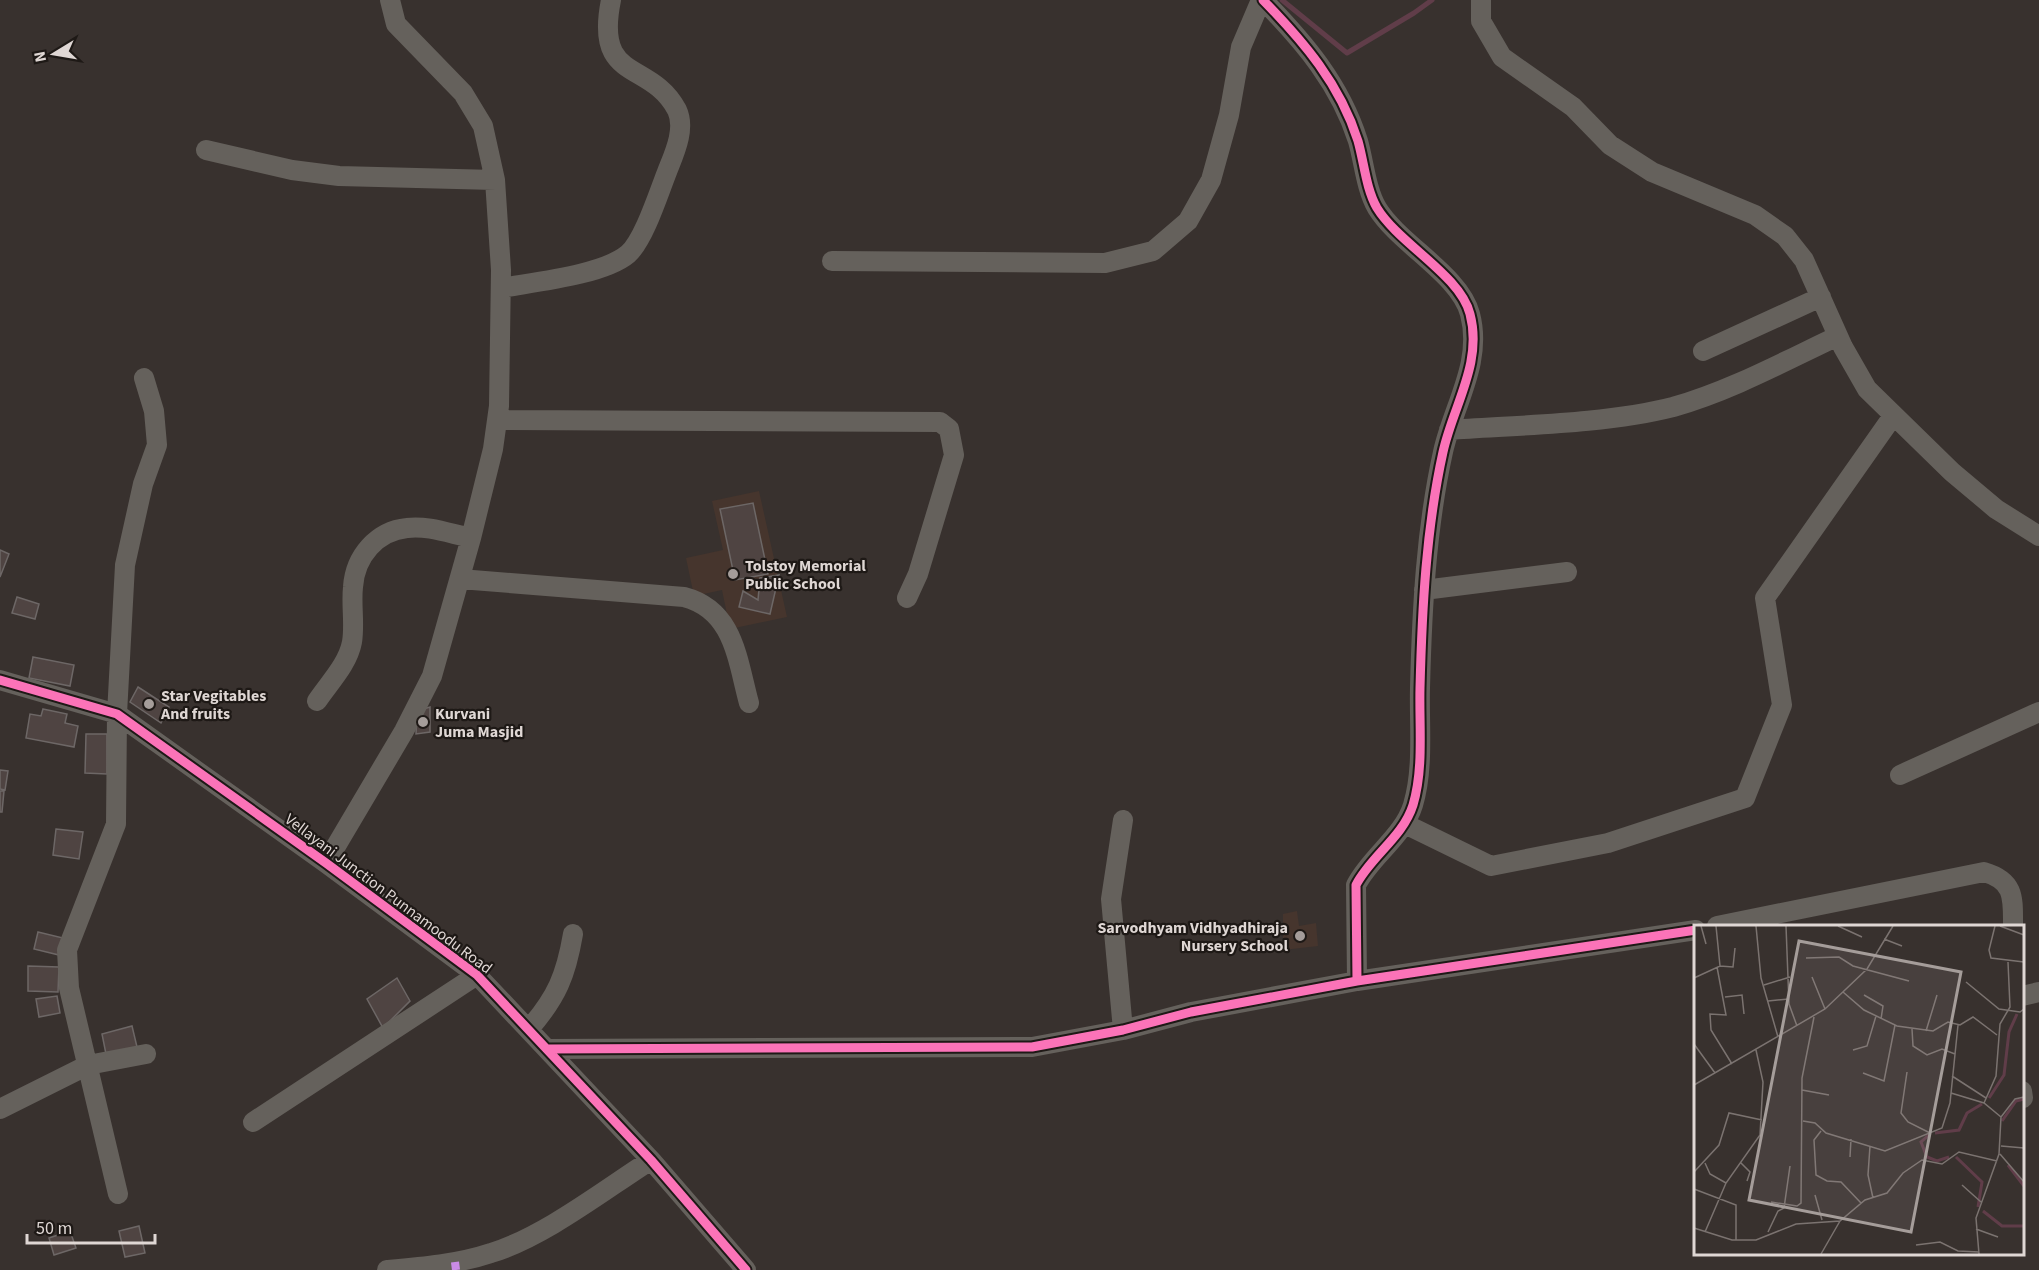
<svg xmlns="http://www.w3.org/2000/svg" width="2039" height="1270" viewBox="0 0 2039 1270" font-family="'Source Sans 3',sans-serif">
<rect width="100%" height="100%" fill="#38312e"/>
<path fill="#46352d" d="M759 491 787 617 730 629 722 590 694 596 686 558 723 550 712 501Z
M1297 911 1299 926 1316 923 1318 946 1283 950V914Z"/>
<g fill="none" stroke-linecap="round" stroke-linejoin="round">
<path stroke="#603d49" stroke-width="5" d="M1282 0 1347 53 1414 13 1432 0"/>
</g>
<path fill="#4f4442" stroke="#6d6766" stroke-width="1.5" d="M753 503 768 574 735 580 720 509Z
M0 550 9 554 0 577Z
M779 575 770 614 739 607 743 591 758 600 760 578Z
M17 597 39 604 35 619 12 613Z
M33 657 74 665 70 686 29 678Z
M138 687 169 707 161 723 130 702Z
M430 707V732L416 734 417 711Z
M43 709 67 714 65 723 78 726 74 747 26 738 30 714 41 716Z
M86 734H107V774L85 773Z
M0 770 8 771 5 790 0 789Z
M0 791H4L2 812H0Z
M56 829 83 832 79 859 53 855Z
M38 932 63 938 59 955 34 949Z
M28 966 59 967 58 992 28 991Z
M397 978 410 1001 383 1028 367 999Z
M57 996 60 1013 39 1017 36 999Z
M132 1026 137 1047 106 1054 102 1034Z
M139 1226 145 1253 125 1257 119 1231Z
M70 1231 76 1248 54 1255 49 1238Z"/>
<g fill="none" stroke-linecap="round" stroke-linejoin="round">
<path stroke="#65615c" stroke-width="20" d="M1263 0C1304 42 1340 84 1358 141 1364 162 1366 189 1377 208 1399 244 1460 275 1470 314 1483 363 1453 406 1443 452 1426 529 1422 609 1420 688 1419 726 1424 768 1413 805 1403 837 1371 856 1356 885L1357 981
M1481 0V21L1502 57 1573 107 1610 145 1652 172 1755 215 1785 236 1804 260 1843 347 1867 389 1952 472 1996 509 2039 536
M206 150 292 170 339 176 495 180
M832 261 1105 263 1153 251 1188 221 1211 180 1229 115 1241 47 1261 0
M501 288C534 282 603 275 628 254 644 240 659 192 667 172 674 154 686 129 677 110 650 59 594 84 611 0
M1703 351 1821 297
M497 420 940 422 949 429 954 455 918 574 907 598
M1449 430C1520 425 1606 424 1673 407 1730 391 1785 361 1838 336
M460 579 684 597C734 610 737 659 749 703
M1424 590 1567 572
M0 680 117 714 326 863 477 975 651 1160 746 1270
M317 701C329 683 348 664 352 642 355 624 351 605 353 587 355 556 377 531 407 528 427 525 451 534 471 538
M1900 775 2039 712
M1123 820 1111 899 1123 1030
M1405 824 1491 866 1608 843 1745 798 1782 705 1765 598 1893 416
M326 863 404 731 432 676 471 538 493 449 499 406 501 270 495 180 483 126 463 93 396 24 390 0
M1717 926 1984 872C2015 881 2013 898 2013 926
M2022 996 2039 992
M529 1029C557 997 566 975 573 934
M547 1049 1032 1047 1123 1030 1191 1012 1357 981 1696 930
M2022 1091 2023 1098
M0 1109 88 1065 146 1054
M253 1122 477 975
M118 1194 69 988 67 950 116 824 117 714 125 565 143 484 157 445 154 411 144 378
M387 1270C422 1267 458 1264 491 1253 544 1237 604 1190 651 1160"/>
<path stroke="#ca8be6" stroke-width="8" stroke-dasharray="15 8" stroke-linecap="butt" d="M455 1262 456 1270"/>
<g stroke="#1e1916" stroke-width="13">
<path id="cycleway" d="M1263 0C1304 42 1340 84 1358 141 1364 162 1366 189 1377 208 1399 244 1460 275 1470 314 1483 363 1453 406 1443 452 1426 529 1422 609 1420 688 1419 726 1424 768 1413 805 1403 837 1371 856 1356 885L1357 981
M0 680 117 714 326 863 477 975 651 1160 746 1270
M547 1049 1032 1047 1123 1030 1191 1012 1357 981 1696 930"/>
</g>
<use href="#cycleway" stroke="#fb73b8" stroke-width="9"/>
</g>
<g fill="#a59d9a" stroke="#1e1916" stroke-width="2">
<circle cx="733" cy="574" r="6"/>
<circle cx="149" cy="704" r="6"/>
<circle cx="423" cy="722" r="6"/>
<circle cx="1300" cy="936" r="6"/>
</g>
<g text-anchor="middle" stroke-width="4.5" stroke-linejoin="round" paint-order="stroke">
<g font-size="16" font-weight="bold" fill="#dfd7d4" stroke="#1e1916" text-anchor="start">
<text x="745" y="571">Tolstoy Memorial<tspan x="745" dy="18">Public School</tspan></text>
<text x="161" y="701">Star Vegitables<tspan x="161" dy="18">And fruits</tspan></text>
<text x="435" y="719">Kurvani<tspan x="435" dy="18">Juma Masjid</tspan></text>
<text x="1288" y="933" text-anchor="end">Sarvodhyam Vidhyadhiraja<tspan x="1288" dy="18">Nursery School</tspan></text>
</g>
<g font-size="16" fill="#dfd7d4" stroke="#1e1916">
<text transform="translate(389 893) rotate(37)" y="6">Vellayani Junction Punnamoodu Road</text>
</g>
</g>
<g transform="translate(1694 925)">
<rect width="330" height="330" fill="#38312e"/>
<path fill="none" stroke="#603d49" stroke-width="3" d="M295 173 310 150 315 107 323 89M308 196 322 176 330 174M241 208 265 205 273 188 288 179M236 209 227 217 233 232 243 236 255 232M262 232 288 257 284 282M314 240 330 261M289 286 308 301H330"/>
<path fill="none" stroke="#7b7370" stroke-width="1.5" d="M7 1 12 19M22 1 26 41M62 1 67 53 84 112M92 1 95 79 103 101M144 1 168 12M301 1 295 25 297 33 330 37M306 1 330 10M190 14 208 21M112 33 145 32 159 41 215 56M23 42 32 90 16 89 17 105 38 139M118 52 131 84M0 53 26 41 39 42 41 23M272 57 305 84 326 87 330 84M70 60 96 52M149 67 170 85 203 101 239 106 254 97 266 100 279 92 303 110M170 70 189 81 187 94M31 72 48 70 50 89M74 76 95 74M218 104 219 121 233 130 248 124 261 129M232 106 243 70M0 119 21 148M159 125 173 121 182 91M213 147 207 188 214 197 236 208M169 148 190 156 201 100M258 151 292 173M0 160 131 84 173 44 199 1M108 165 135 170M257 168 290 178 307 192 305 229 282 293 285 329M290 178 302 151 306 99 316 82 314 37M307 192 321 174 330 172M109 196 121 198 132 208 191 226 248 203 256 178 264 100M127 206 120 215 122 250 133 256 147 257 167 278M176 221 174 250 179 273M307 221 330 223M306 229 330 257M156 232 157 214M11 238 16 249 32 258M47 238 56 247 53 256M0 247 25 220 35 188 68 195M268 260 287 277M0 264 42 280V315M121 270 128 295M77 277 103 281 107 278 108 153 120 92M0 303 38 315H62L102 299 146 296 171 275 193 268 209 248 228 235 248 239 265 227 303 236M282 304 304 312M11 307 32 258 66 210 69 157 62 125M74 307 84 286 90 283 96 241M222 320 246 317 264 326 285 327M127 329 146 296"/>
<path fill="#a59d9a" fill-opacity="0.15" stroke="#a59d9a" stroke-width="3" d="M105 16 267 47 217 307 55 275Z"/>
<rect width="330" height="330" fill="none" stroke="#dfd7d4" stroke-width="3"/>
</g>
<g transform="translate(54 54) rotate(259)" stroke="#1e1916" stroke-width="4.5" paint-order="stroke">
<path d="M0-4.5L10 22L0 15L-10 22Z" fill="#dfd7d4"/>
<text y="-9" font-size="16" font-weight="bold" text-anchor="middle" fill="#dfd7d4">N</text>
</g>
<path d="M27 1234v9h128v-9" fill="none" stroke="#dfd7d4" stroke-width="3"/>
<text x="36" y="1234" font-size="18" fill="#dfd7d4" stroke="#1e1916" stroke-width="4.5" paint-order="stroke">50 m</text>
</svg>
